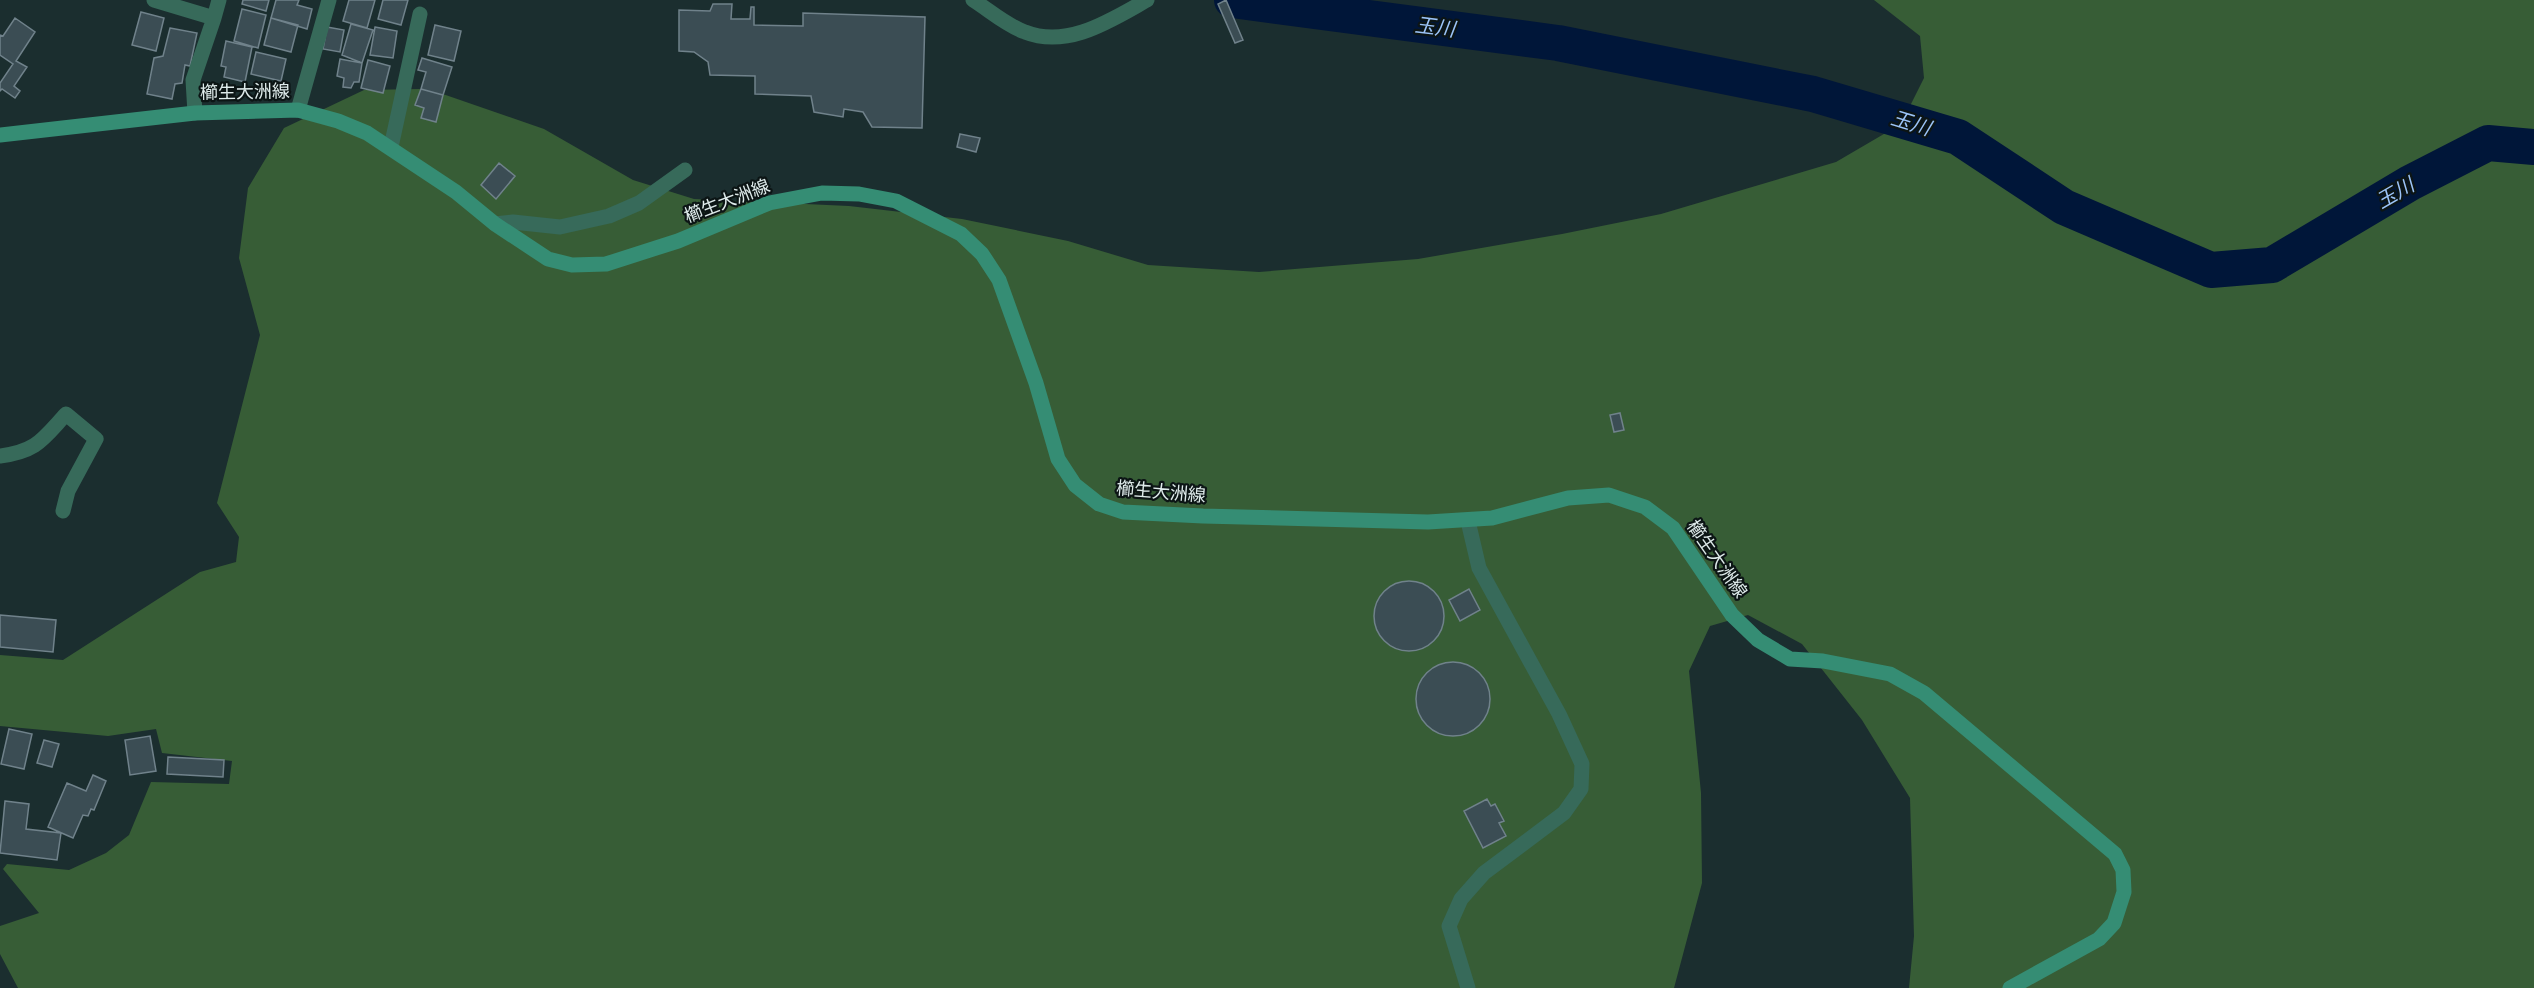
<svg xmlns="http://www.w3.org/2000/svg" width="2534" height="988" viewBox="0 0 2534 988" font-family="Georgia,'Noto Sans JP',serif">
<rect width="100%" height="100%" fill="#1b2e2f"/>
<path fill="#375d36" d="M1874 0H2534V988H1909L1914 936 1910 798 1862 720 1802 644 1748 615 1710 626 1689 671 1701 793 1702 883 1674 988H18L0 954V926L39 913 3 869 7 864 69 870 106 853 129 835 151 782 229 784 232 761 162 753 156 729 108 736 0 726V655L63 660 200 572 236 562 239 537 217 503 260 335 239 258 248 188 284 128 364 90 421 89 437 92 544 129 633 180 694 199 849 206 962 219 1068 241 1148 265 1259 272 1418 259 1562 234 1661 214 1836 162 1901 124 1924 78 1920 36Z"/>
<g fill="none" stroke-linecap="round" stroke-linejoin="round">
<path stroke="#001639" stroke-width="36" d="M1232 0 1558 43 1813 94 1958 137 2064 207 2211 270 2272 265 2410 183 2488 143 2534 147"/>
</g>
<path fill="#3b4d54" stroke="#70828b" stroke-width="1.5" d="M243 0H269L266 11 242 4Z
M276 0H299L297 5 312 9 307 29 271 18Z
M349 0H375L367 28 343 21Z
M383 0H408L401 25 378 19Z
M1226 0 1243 40 1235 43 1218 4Z
M713 4H732L731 19H750L751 7H754V25L803 26V13L925 17 922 128 872 127 863 112 844 109 843 117 814 112 811 96 755 94V76L710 75 708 62 694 52 679 51V10L710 11Z
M242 9 266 15 258 48 234 41Z
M141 12 164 18 156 51 132 45Z
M15 18 35 32 16 61 27 67 14 86 20 91 15 98 2 89 0 91V83L13 64 0 55V35L3 36Z
M271 18 298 25 291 52 264 45Z
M351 24 373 30 362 63 342 55Z
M435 25 461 31 454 61 428 55Z
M327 27 344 30 340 52 323 49Z
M375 27 397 31 393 58 370 55Z
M170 28 197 33 190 66 185 65 182 83 175 84 172 99 147 94 154 58 163 56Z
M226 41 252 47 245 82 224 77 226 67 221 66Z
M256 52 286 59 281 81 251 74Z
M422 58 452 67 443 95 421 89 426 72 418 70Z
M340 59 362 63 359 82H354L351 88 343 87 344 78 337 76Z
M368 60 390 66 383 93 361 88Z
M421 89 443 95 436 122 421 118 424 108 415 105Z
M960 134 980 138 976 152 957 147Z
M499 163 515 176 496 199 481 185Z
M1620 413 1624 430 1614 432 1610 415Z
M1374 616a35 35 0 1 1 70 0a35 35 0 1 1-70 0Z
M1469 589 1480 610 1460 621 1449 600Z
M0 615 56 620 53 652 0 647Z
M1416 699a37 37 0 1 1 74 0a37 37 0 1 1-74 0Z
M9 729 32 734 24 769 1 764Z
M150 736 156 771 130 775 125 740Z
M44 740 59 744 52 767 37 763Z
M168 757 224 760 223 777 167 774Z
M93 775 106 781 94 810 91 809 88 816 83 815 73 838 48 827 67 783 86 791Z
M1487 799 1491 806 1495 804 1504 821 1499 823 1506 836 1483 848 1464 811Z
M5 801 29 804 26 829 61 833 57 860 0 853Z"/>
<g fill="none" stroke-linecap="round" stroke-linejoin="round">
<path stroke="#376a5a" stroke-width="15" d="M154 0 214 18 193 80 195 113
M973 0C989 10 1007 26 1025 32 1068 49 1111 20 1147 0
M214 18 219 0
M298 110 329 0
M391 147 420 14
M495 224 513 222 560 227 609 216 639 203 685 170
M0 456C37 451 42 440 66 414L96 439 68 491 63 511
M1468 988 1449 926 1461 899 1484 873 1564 813 1581 789 1582 764 1559 714 1479 568 1468 521"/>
<path stroke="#358d74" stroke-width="15" d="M0 135 195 113 298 110 338 121 367 133 456 192 495 224 548 259 572 265 606 264 678 241 769 203 822 193 859 194 896 201 961 234 982 254 999 280 1036 383 1058 459 1075 485 1099 504 1123 512 1203 516 1428 522 1492 518 1568 498 1609 495 1645 507 1673 528 1732 615 1758 640 1790 659 1823 661 1890 674 1924 693 2115 854 2123 870 2124 892 2114 923 2099 939 2010 988"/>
</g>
<g text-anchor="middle" stroke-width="4.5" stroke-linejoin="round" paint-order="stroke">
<g font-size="18" fill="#dfebeb" stroke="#0c1515">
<text transform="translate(245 92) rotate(-1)" y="6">櫛生大洲線</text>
<text transform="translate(727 201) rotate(-21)" y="6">櫛生大洲線</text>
<text transform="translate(1161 492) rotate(5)" y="6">櫛生大洲線</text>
<text transform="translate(1717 559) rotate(55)" y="6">櫛生大洲線</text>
</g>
<g font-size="20" font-style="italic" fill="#9cc4f8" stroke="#0c1515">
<text transform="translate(1435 27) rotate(7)" y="7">玉川</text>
<text transform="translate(1911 123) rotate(17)" y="7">玉川</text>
<text transform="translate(2395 193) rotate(-30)" y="7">玉川</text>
</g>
</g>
</svg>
